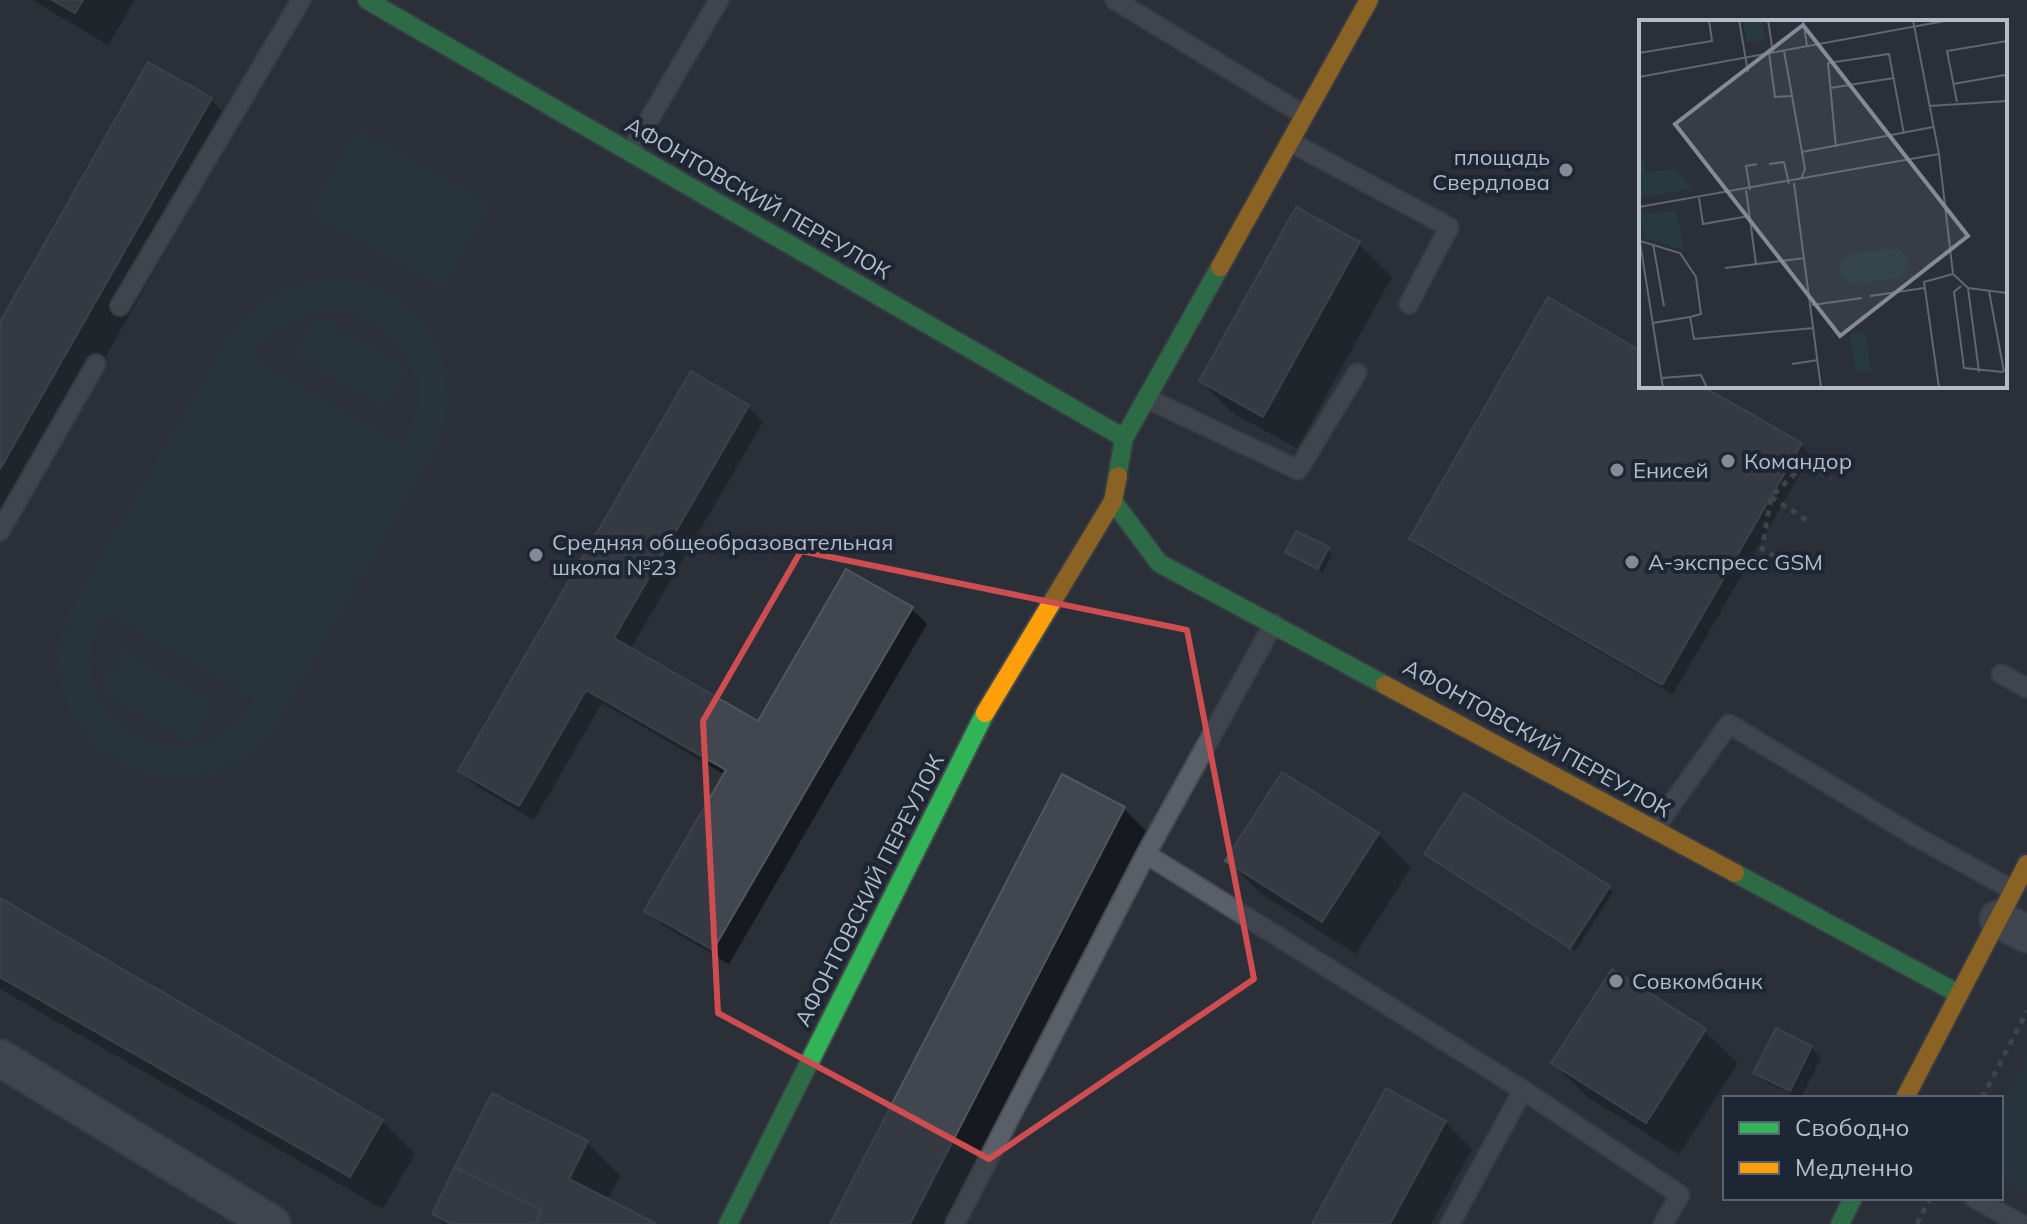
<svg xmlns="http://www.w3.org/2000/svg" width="2027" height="1224" viewBox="0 0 2027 1224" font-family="Mulish,sans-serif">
<rect width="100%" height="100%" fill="#2a2f38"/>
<path fill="#273a3e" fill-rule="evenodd" d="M358 128 491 205 442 288 309 212Z
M331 278C341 280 352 280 362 282 424 300 458 363 445 424 443 434 437 444 433 453L278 722C265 738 252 755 234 765 156 804 63 751 59 663 58 642 66 623 74 604L230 335C259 298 284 284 331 278ZM331 309C402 318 442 381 403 445L253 359C269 327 297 314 331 309ZM106 612 255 699H256C180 817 40 696 106 612Z
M317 315 408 368 385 408 294 355Z
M123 650 214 703 191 743 99 690Z
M2027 1057V1192L2001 1178V1104Z"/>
<path fill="#0007" d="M32 0H135L108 45Z
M210 99 237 126 0 542V326Z
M1359 244 1392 277 1297 448 1234 414 1201 381Z
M1641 353V386H1698L1801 445 1811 455 1673 694 1421 548 1411 539Z
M748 407 763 422 630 650 758 724 912 609 927 624 729 964 662 925 647 910 725 775 602 703 534 820 476 786 461 771Z
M1327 549 1332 554 1323 572 1288 551Z
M1283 774 1378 834 1411 867 1356 954 1261 894 1228 861Z
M1124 809 1150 835 950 1224H833Z
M1431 858 1609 888 1613 892 1575 951Z
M0 901 382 1121 415 1154 383 1209 0 989Z
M1776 1030 1811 1048 1821 1058 1801 1098 1765 1082 1755 1072Z
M1705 1031 1738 1064 1679 1154 1586 1096 1553 1063Z
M493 1095 587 1143 620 1176 607 1201 652 1224H444L434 1214Z
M1445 1122 1472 1149 1431 1224H1314Z"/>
<path fill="#42464e" stroke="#52575f" stroke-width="2" d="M52 0H83L75 13Z
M148 62 212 98 0 469V322Z
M1296 207 1360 242 1263 417 1199 381Z
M1548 297 1641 351V386H1702L1802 443 1662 685 1409 539Z
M691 371 749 405 614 638 758 721 846 569 913 607 713 950 644 911 726 770 586 690 519 806 458 771Z
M1296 531 1329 547 1318 569 1285 552Z
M1282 772 1379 833 1322 922 1225 861Z
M1062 774 1125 807 910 1224H830Z
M1464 793 1610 886 1570 948 1424 854Z
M0 898 383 1120 350 1177 0 977Z
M1612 969 1706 1029 1646 1123 1551 1063Z
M1776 1028 1812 1046 1790 1091 1753 1073Z
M1386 1088 1446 1121 1390 1224H1312Z
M492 1093 588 1141 569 1179 657 1224H535L542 1210 455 1167Z
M455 1167 542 1210 535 1224H451L432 1214Z"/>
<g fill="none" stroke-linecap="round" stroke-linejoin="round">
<g stroke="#464a51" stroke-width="22">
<path id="lane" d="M1115 0 1304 115
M1290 142 1449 227 1409 304
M630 152 719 0
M120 306 301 0
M1146 398 1298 470 1357 373
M0 531 96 364
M2001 674 2027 688
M1654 829 1729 724 1913 835 2013 890
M1146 854 1523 1090 1680 1195 1663 1224
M1974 1198 2021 1224
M955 1224 1146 854 1274 623
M1450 1224 1523 1090"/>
</g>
<g stroke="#464a51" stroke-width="40">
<path id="street" d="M1998 919 2027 934
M0 1058 272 1224"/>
</g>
<g stroke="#464a51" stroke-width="22">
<path id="fast" d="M367 0 1124 438
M1220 267 1124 438 1113 501 1159 563 1385 685
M1735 873 1959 994
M728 1224 985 713
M1840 1224 1853 1198"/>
</g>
<g stroke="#464a51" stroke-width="22">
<path id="slow" d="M1220 267 1369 0
M1385 685 1735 873
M985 713 1113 501 1118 476
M1905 1098 2027 864"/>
</g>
<path stroke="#575d63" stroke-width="5" stroke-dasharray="6 6" stroke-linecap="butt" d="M1771 497 1808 521
M1785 563 1762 549 1771 497 1805 464 1831 479
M1982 1098 2027 1011
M1917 1224 1930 1198"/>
<use href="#lane" stroke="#5a5e66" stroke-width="18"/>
<use href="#street" stroke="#5a5e66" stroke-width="36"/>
<use href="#fast" stroke="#30b455" stroke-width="18"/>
<use href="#slow" stroke="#ff9f0a" stroke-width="18"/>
</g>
<path d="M0 0H2027V1224H0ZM801 551 1187 630 1254 979 989 1159 718 1013 703 721Z" fill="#2a2f38" fill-opacity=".55" fill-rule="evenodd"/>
<path fill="none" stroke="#ce4d50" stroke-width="6" stroke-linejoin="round" d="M801 551 1187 630 1254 979 989 1159 718 1013 703 721Z"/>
<g fill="#848b96" stroke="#1d2633" stroke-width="3">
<circle cx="1566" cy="170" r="8"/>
<circle cx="1728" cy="461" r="8"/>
<circle cx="1617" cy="470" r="8"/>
<circle cx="536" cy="555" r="8"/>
<circle cx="1632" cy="562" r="8"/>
<circle cx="1616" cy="981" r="8"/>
</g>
<g text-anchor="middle" stroke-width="8" stroke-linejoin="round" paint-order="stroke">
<g font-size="22" fill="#b4bcc9" stroke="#1d2633" text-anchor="start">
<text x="1550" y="165" text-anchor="end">площадь<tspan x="1550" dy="25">Свердлова</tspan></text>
<text x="1744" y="469">Командор</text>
<text x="1633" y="478">Енисей</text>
<text x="552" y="550">Средняя общеобразовательная<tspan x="552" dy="25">школа №23</tspan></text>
<text x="1648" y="570">А-экспресс GSM</text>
<text x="1632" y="989">Совкомбанк</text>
</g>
<g font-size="22" fill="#b4bcc9" stroke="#1d2633">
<text transform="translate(758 198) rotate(30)" y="8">АФОНТОВСКИЙ ПЕРЕУЛОК</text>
<text transform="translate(1537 738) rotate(29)" y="8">АФОНТОВСКИЙ ПЕРЕУЛОК</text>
<text transform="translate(869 890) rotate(-63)" y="8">АФОНТОВСКИЙ ПЕРЕУЛОК</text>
</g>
</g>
<g transform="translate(1639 20)">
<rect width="368" height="368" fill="#2a2f38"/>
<path d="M104 0H123L126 20 108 23ZM0 140H5L7 153 36 148 54 169 0 177ZM37 190 45 230 6 218 1 195ZM258 228 271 241 262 258 214 264 201 255V243L210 234ZM226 312 232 351 217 353 211 314Z" fill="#273a3e"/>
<path fill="none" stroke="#616772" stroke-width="2" d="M100 0 109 52M129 0 134 33M164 0 168 26M274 0 300 134 314 254 329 268 368 273M145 31 166 149 162 159M0 33 73 21 70 0M130 33 136 77 153 76M0 57 311 0M314 64 366 55M191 68 255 58M318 82 308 31 368 21M290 86 368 81M197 127 189 43 250 34 265 114M163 132 294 107M130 144 145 142 150 164M155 163 182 368M107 170 117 244M111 170 107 146 118 144M60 178 64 204 110 196M0 187 300 134M0 216 24 368M1 221 41 233 57 257 62 294 51 297M14 224 25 286M86 248 166 238M322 266 315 272 325 348 364 352M329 268 340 352M350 271 365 352M231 276 285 268M173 285 223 278M14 303 51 297 55 319 175 308M153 344 179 340M22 358 62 355 68 368M300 368 285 262 314 254"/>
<path fill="#848b96" fill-opacity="0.15" stroke="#848b96" stroke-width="4" d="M164 5 329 216 201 316 36 104Z"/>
<rect width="368" height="368" fill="none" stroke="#b4bcc9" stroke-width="4"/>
</g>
<rect x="1723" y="1096" width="280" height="104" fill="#1d2633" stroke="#59626f" stroke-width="2"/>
<rect x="1739" y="1122" width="40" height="12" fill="#30b455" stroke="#59626f" stroke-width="2"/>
<text x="1795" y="1136" font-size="24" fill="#b4bcc9">Свободно</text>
<rect x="1739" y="1162" width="40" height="12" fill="#ff9f0a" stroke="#59626f" stroke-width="2"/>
<text x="1795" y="1176" font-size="24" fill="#b4bcc9">Медленно</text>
</svg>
